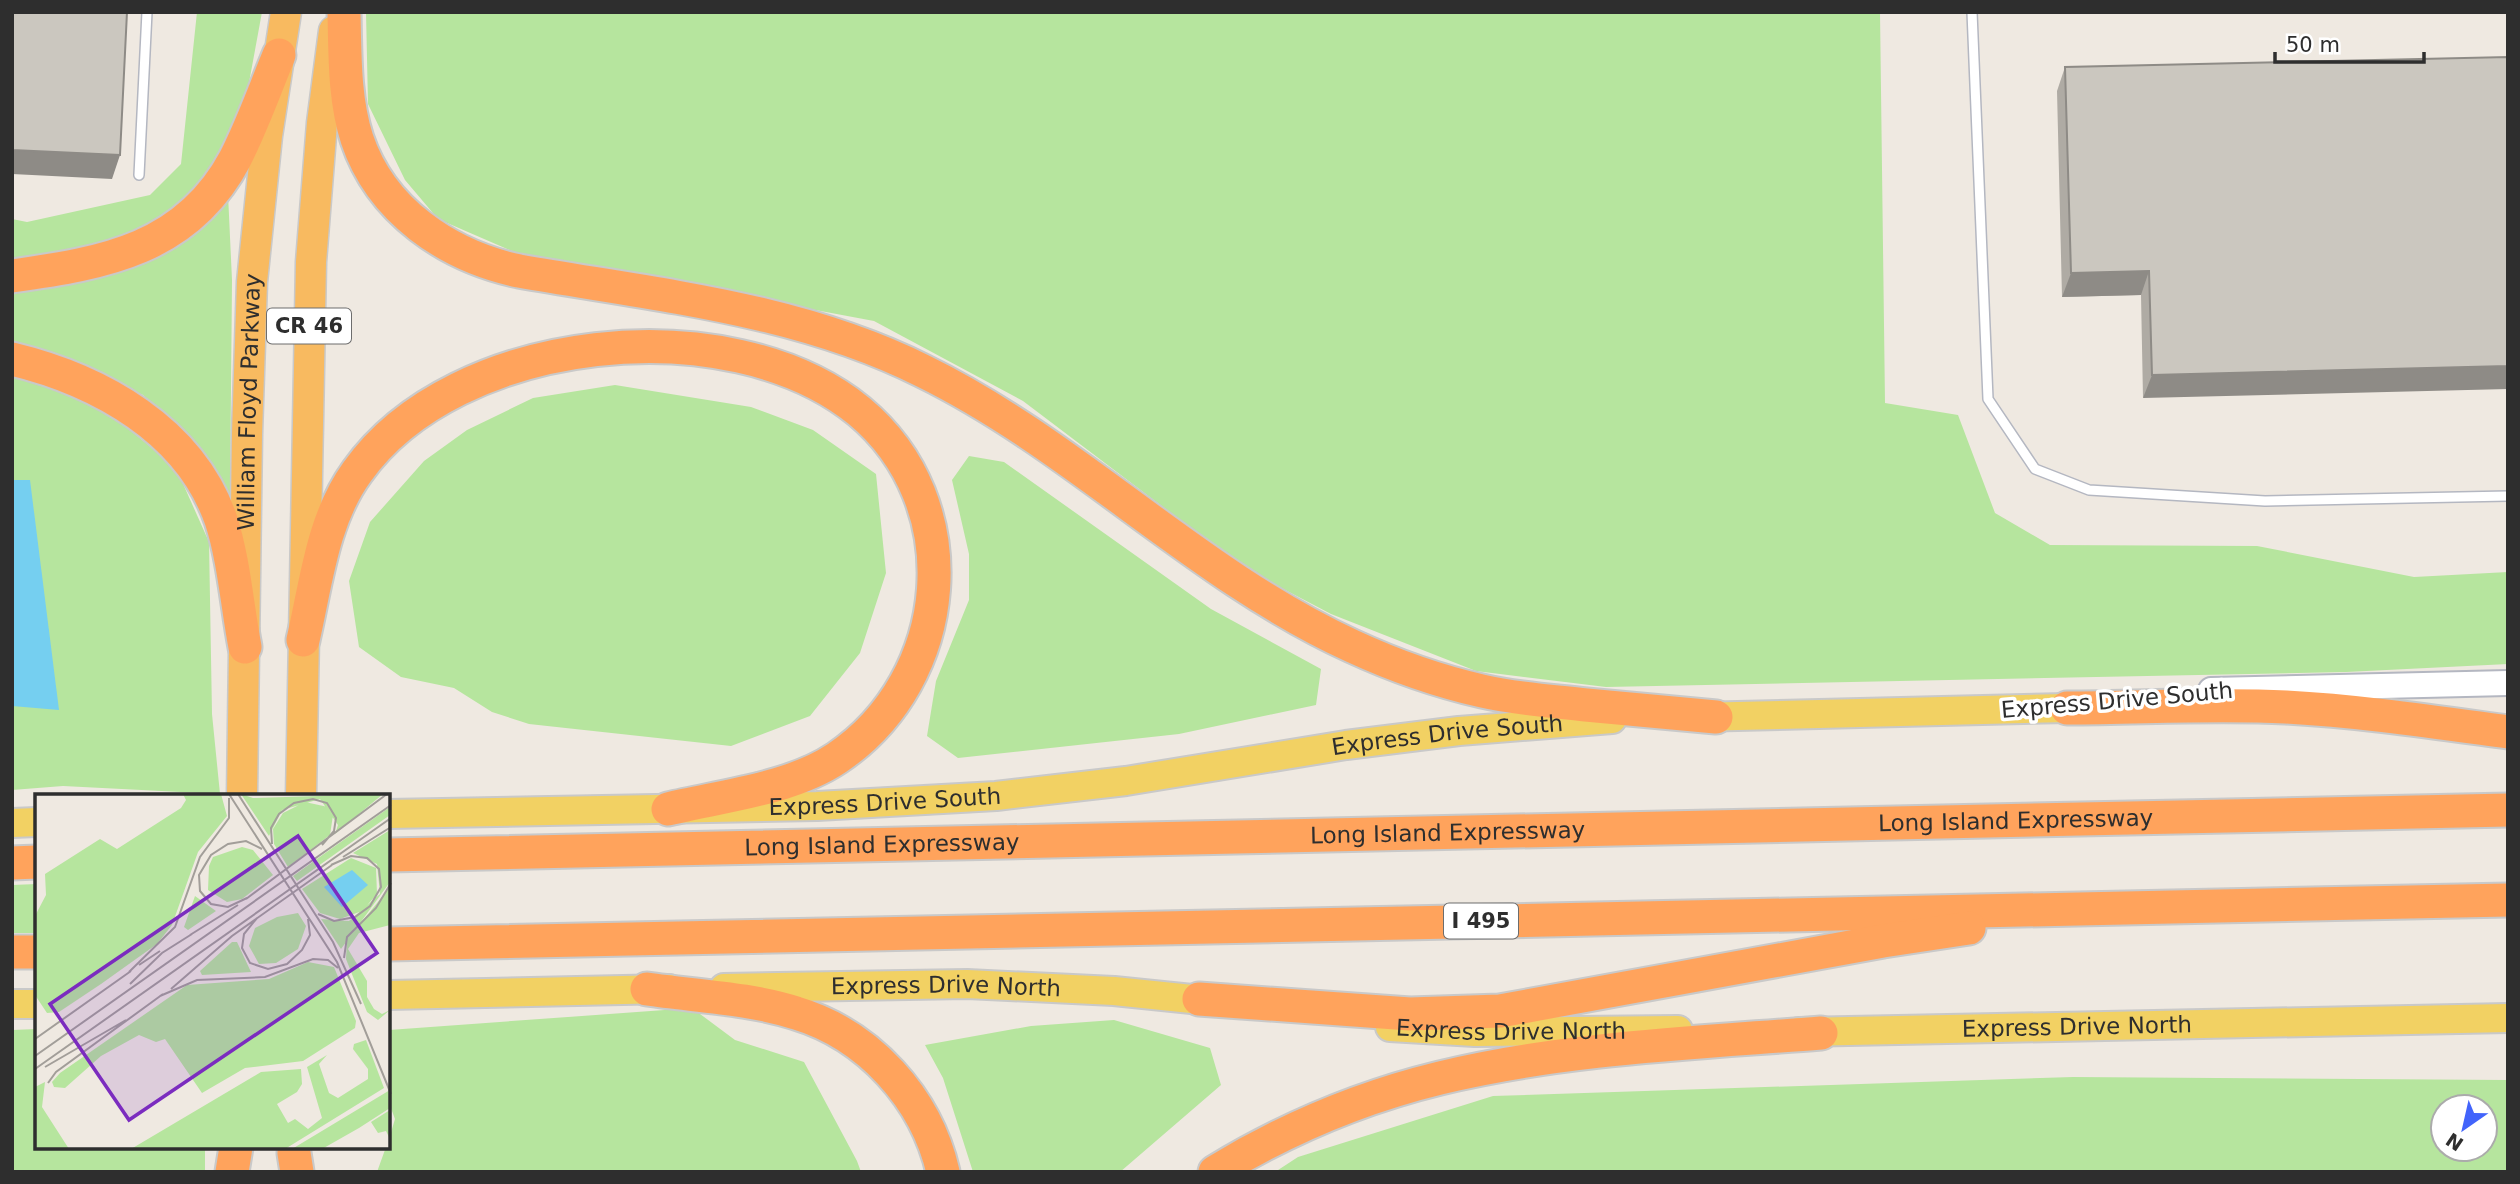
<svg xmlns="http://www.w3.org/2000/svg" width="2520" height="1184" viewBox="0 0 2520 1184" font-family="'DejaVu Sans',sans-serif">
<rect width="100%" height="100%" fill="#efe9e1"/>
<path fill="#b6e59e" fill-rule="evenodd" d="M197 12H262L246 99 202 189 152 228 82 254 12 261V219L27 222 150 195 181 164Z
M366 12H1880L1885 403 1958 415 1995 513 2050 545 2257 546 2414 577 2508 572V664L2346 672 1606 687 1476 671 1331 614 1245 569 1023 401 874 321 521 255 438 219 405 180 368 104Z
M228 194 232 280 230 500 206 458 143 395 42 353 12 347V281Z
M12 375 101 406 176 468 209 542 212 714 220 794 63 786 12 790Z
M615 385 751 407 813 430 876 474 886 573 860 653 810 716 731 746 529 724 492 712 454 688 401 677 359 647 349 581 370 522 424 461 467 430 533 398Z
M969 456 1004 462 1211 609 1321 669 1316 705 1179 734 958 758 927 736 936 681 969 600V554L952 480Z
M37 884V933H12V885Z
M692 1008 735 1040 804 1062 857 1161 861 1172H377L386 1147H388L389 1139 395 1119 389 1103V1030Z
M1114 1020 1210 1048 1221 1085 1120 1172H973L943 1078 925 1045 1031 1026Z
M37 1029V1147H205V1172H12V1030Z
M2073 1077 2508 1080V1172H1275L1298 1157 1493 1096ZM2443 1107H2485V1149H2443Z"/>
<path fill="#75cff0" d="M12 480H30L59 710 12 706Z"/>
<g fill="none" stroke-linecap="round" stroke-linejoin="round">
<g stroke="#b4b7c1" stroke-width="12">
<path id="service" d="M1972 12 1988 399 2035 469 2089 490 2265 501 2508 496
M139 175 147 12"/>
</g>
<g stroke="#b4b7c1" stroke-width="28">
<path id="secondary" d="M2211 690 2508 683"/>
</g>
<g stroke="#c9c9c9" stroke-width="32">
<g id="primary">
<path d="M1695 717 2067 708"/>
<path id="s1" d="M388 814 817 806 996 796 1126 781 1346 745 1459 731 1612 719"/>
<path d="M12 823 37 822"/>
<path id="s2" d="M724 988 967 984 1114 991 1221 1002"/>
<path d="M388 995 669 989"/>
<path d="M12 1004H37"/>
<path id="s3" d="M1390 1027 1475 1032 1678 1030"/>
<path id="s4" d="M1799 1032 2508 1018"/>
</g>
</g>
<g stroke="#c9c9c9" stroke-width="33">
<g id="trunk">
<path id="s5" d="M242 796 247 434 252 282 267 136 286 12"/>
<path d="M301 796 311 262 322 123 334 31"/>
</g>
</g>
<g stroke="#c9c9c9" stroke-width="37">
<g id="motorway">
<path d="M344 12C345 54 344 99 357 139 381 211 448 256 519 271 656 295 797 308 923 371 1076 446 1197 575 1352 646 1393 665 1438 681 1482 691 1516 699 1551 701 1586 705 1629 709 1672 713 1716 717"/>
<path d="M12 276C105 263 187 249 235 159 252 126 265 89 279 55"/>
<path d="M12 359C99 380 190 430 221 520 234 560 237 605 245 647"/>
<path d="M303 640C316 584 322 520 357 472 455 333 729 305 859 411 970 503 954 679 837 758 791 789 722 796 668 809"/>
<path d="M2067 708C2140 708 2213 703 2286 707 2360 711 2434 722 2508 732"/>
<path id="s6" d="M388 855 2508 810"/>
<path d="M12 863 37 862"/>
<path d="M388 944 2508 900"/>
<path d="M12 952H37"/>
<path d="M647 989C695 996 750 998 796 1013 869 1035 926 1098 943 1172"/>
<path d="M1199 999 1410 1014 1500 1011 1883 941 1969 928"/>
<path d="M294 1153 297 1172"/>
<path d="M232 1172 236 1147"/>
<path d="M1215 1172C1284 1130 1362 1097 1440 1078 1564 1048 1694 1043 1821 1033"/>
</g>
</g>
<use href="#service" stroke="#fff" stroke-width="9"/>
<use href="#secondary" stroke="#fff" stroke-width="24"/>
<use href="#primary" stroke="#f2d163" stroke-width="28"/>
<use href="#trunk" stroke="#f8ba60" stroke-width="30"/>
<use href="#motorway" stroke="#ffa35c" stroke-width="33"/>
</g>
<path fill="#afaba4" d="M2508 57 2143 398 2141 295 2062 297 2057 91 2065 67Z"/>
<path fill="#8e8b86" d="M12 150 120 155 112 179 12 174Z
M2149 271 2141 295 2062 297 2071 273Z
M2508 366V389L2143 398 2152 375Z"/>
<path fill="#cbc7bf" stroke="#8e8b86" stroke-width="2" d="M12 12H127L120 155 12 150Z
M2508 57V366L2152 375 2149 271 2071 273 2065 67Z"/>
<g text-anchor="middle" stroke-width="7" stroke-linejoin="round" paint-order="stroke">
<g fill="#fff" stroke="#6d6d6d" stroke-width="2">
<rect x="267" y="308.5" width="84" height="35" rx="5"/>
<rect x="1444" y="903.5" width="74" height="35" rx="5"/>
</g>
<g font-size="21" font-weight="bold" fill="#2e2e2e">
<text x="309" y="333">CR 46</text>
<text x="1481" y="928">I 495</text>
</g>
<g font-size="23" fill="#2e2e2e" stroke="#fff">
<text dy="8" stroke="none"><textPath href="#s5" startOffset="394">William Floyd Parkway</textPath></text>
<text transform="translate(2117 700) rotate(-5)" y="8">Express Drive South</text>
<text dy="8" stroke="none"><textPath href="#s1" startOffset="1064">Express Drive South</textPath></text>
<text dy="8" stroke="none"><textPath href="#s1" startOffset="497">Express Drive South</textPath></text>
<text dy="8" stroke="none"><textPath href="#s6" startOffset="1628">Long Island Expressway</textPath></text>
<text dy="8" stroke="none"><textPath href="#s6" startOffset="1060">Long Island Expressway</textPath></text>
<text dy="8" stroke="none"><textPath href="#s6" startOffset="494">Long Island Expressway</textPath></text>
<text dy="8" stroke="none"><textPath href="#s2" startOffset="222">Express Drive North</textPath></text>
<text dy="8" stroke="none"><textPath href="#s4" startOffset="278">Express Drive North</textPath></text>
<text dy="8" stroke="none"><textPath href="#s3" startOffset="121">Express Drive North</textPath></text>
</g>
</g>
<g transform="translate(35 794)">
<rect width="355" height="355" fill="#efe9e1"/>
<path d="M148 0H186L192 22 163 58 137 131 122 150 66 190 24 218 12 219 0 201V122L11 101 10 80 65 45 82 55 146 14 151 6ZM206 0 218 4 348 0 300 40 303 31 285 5 247 16 234 42ZM270 8 293 13 298 21 295 41 253 73 239 50 238 35 248 19ZM355 13V21L262 87 258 82ZM355 36V88L306 155 286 125 314 127 345 100 342 70 318 59ZM207 53 218 56 238 81 207 105 192 108 173 96 174 72 178 63ZM316 64 341 74 342 100 327 117 305 125 285 119 267 95ZM355 93V131L324 139 313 155 332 187V203L339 215 347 220 355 216 343 226 332 218 311 165 312 146ZM160 102 181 117 153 136 149 133ZM263 119 271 132 263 155 241 169 224 170 214 152 220 134 242 123ZM197 148H202L216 178 167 181 165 177ZM273 168 299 173 321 227 320 234 268 267 210 274 167 299 130 245 121 248 104 241 66 262 30 294 19 293 17 288 25 279 152 191 234 185ZM331 246 349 294 250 355H96L226 278 266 275 267 290 262 298 242 310 253 329 260 325 273 335 287 324 272 273 292 261 284 270 294 299 303 304 333 285V275L318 255 319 250ZM10 288 7 313 34 355H0V293ZM355 296V314L324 334 287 355H257ZM355 316V345L351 337 343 339 336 328Z" fill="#b6e59e"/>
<path d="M317 76 333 91 307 113 289 93Z" fill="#75cff0"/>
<path fill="none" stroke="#a29e99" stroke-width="2" d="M194 0 302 168 356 300M203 0 298 148 326 210M237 50 236 34 244 20 259 9 278 5 292 9 301 24 299 37 287 51M308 63 356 33M212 104 193 113 176 110 165 97 164 81 176 61 193 50 211 47 227 55M211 105 352 0M283 120 299 127 320 123 335 112 346 93 344 75 332 64 316 62 296 71M222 124 209 140 207 154 215 169 233 175 252 170 267 156 275 141 273 125M155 141 203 111M309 164 312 143 341 114 356 89M104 171 125 157M94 178 140 133 165 63 194 24V4M95 190 127 159 157 140M136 195 197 142 297 71M125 202 162 186 230 183 278 165 293 166 303 174M0 245 96 177M0 262 356 11M10 273 91 226M0 275 356 24M13 289 21 278 128 200"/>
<path fill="#7b2cbf" fill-opacity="0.15" stroke="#7b2cbf" stroke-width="3.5" d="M263 42 342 159 94 326 15 210Z"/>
<rect width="355" height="355" fill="none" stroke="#2e2e2e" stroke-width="3.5"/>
</g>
<rect width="2520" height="1184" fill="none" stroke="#2e2e2e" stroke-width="28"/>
<g transform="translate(2464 1128) rotate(214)"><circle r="33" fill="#ffffff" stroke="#ababab" stroke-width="2"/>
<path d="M0-5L12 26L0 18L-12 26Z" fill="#4264fb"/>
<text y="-10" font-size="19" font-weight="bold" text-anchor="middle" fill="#2e2e2e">N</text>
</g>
<path d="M2275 52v10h149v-10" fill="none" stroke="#2e2e2e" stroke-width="3.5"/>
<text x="2286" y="52" font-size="21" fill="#2e2e2e" stroke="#ffffff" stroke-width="5" paint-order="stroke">50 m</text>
</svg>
